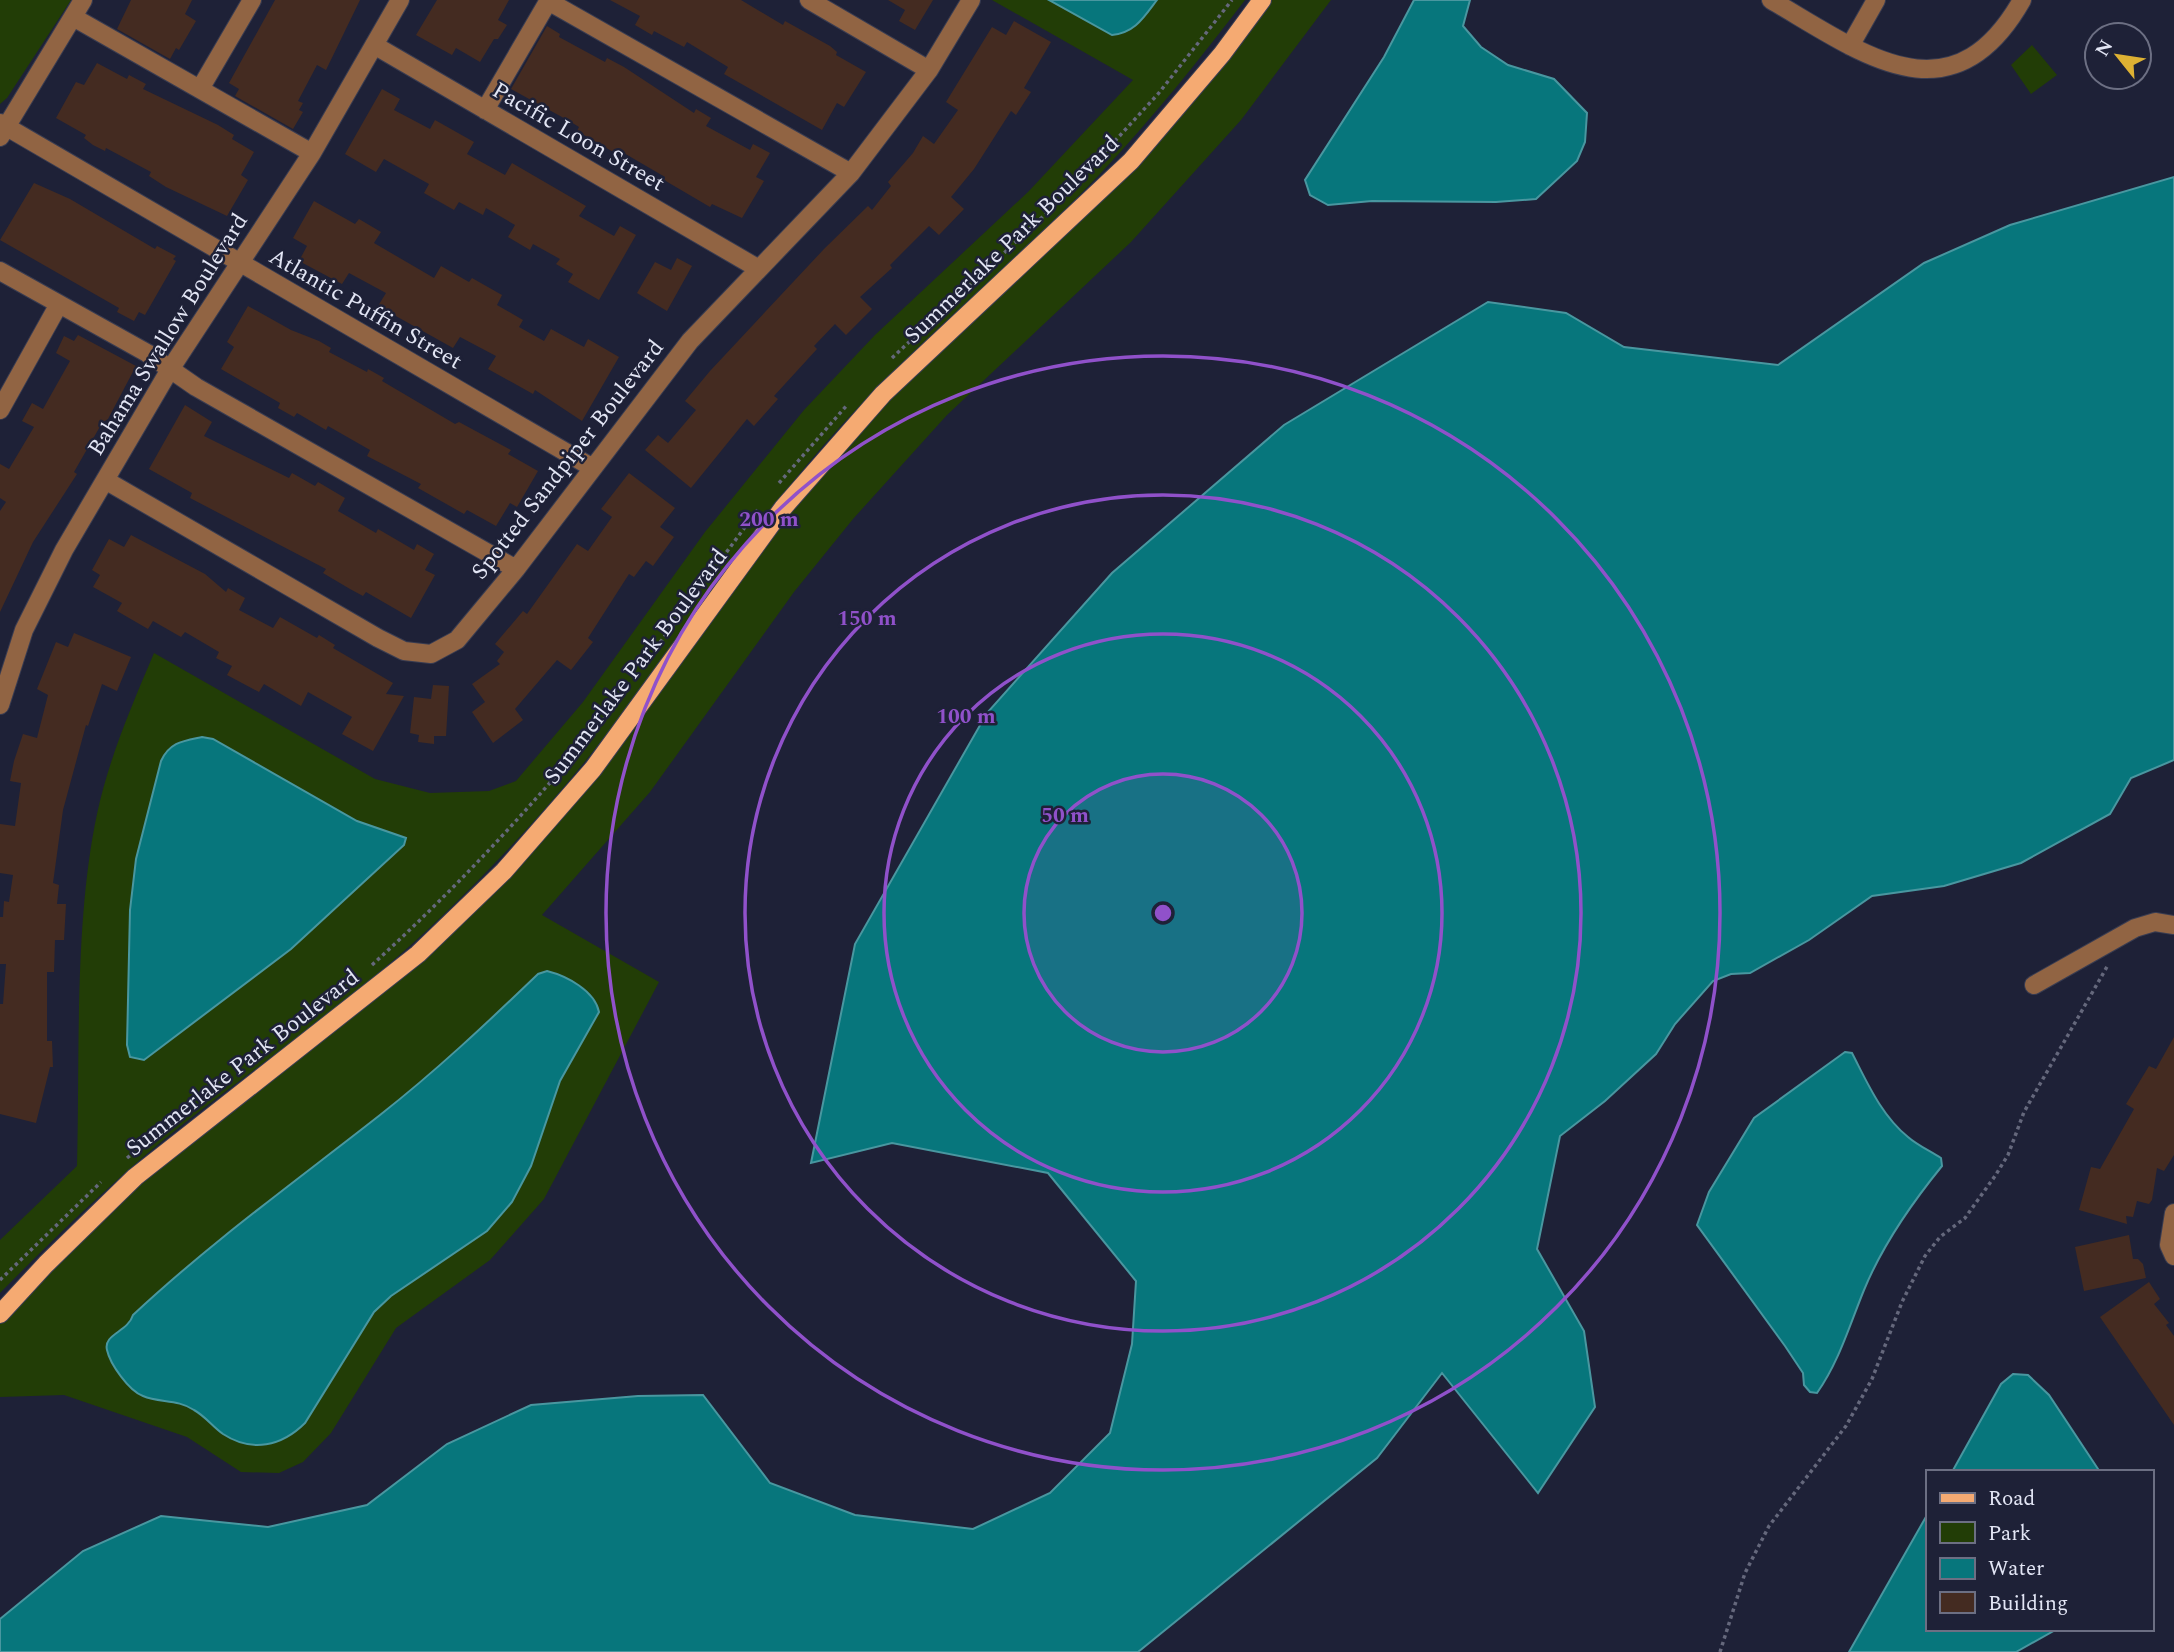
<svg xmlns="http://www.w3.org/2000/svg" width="2174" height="1652" viewBox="0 0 2174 1652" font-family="Spectral,serif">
<rect width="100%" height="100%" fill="#1e2137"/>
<path fill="#223d06" d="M0 0H71L7 98 0 104Z
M992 0H1245C1199 60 1152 119 1100 174 1010 268 908 348 822 447 743 538 678 640 605 736 556 800 499 861 441 917 362 993 273 1054 187 1121 121 1173 59 1233 0 1293V1240L77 1166C80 1055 74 922 97 814 109 758 132 705 154 653L375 779 430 793 489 791 516 781 583 702 705 532 804 410 875 335 1028 192 1133 80Z
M1262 0H1331L1241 120 1131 242 947 415 853 519 794 592 650 792 542 915 659 982 544 1199 490 1260 396 1328 331 1433 303 1462 279 1473 241 1472 187 1437 64 1395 0 1397V1314L46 1264 504 871 883 394 1131 161Z
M2032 45 2057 75 2031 94 2011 65Z"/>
<path fill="#07767c" stroke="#4997a0" stroke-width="2" d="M1049 0H1157C1144 17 1135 33 1112 35Z
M1414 0H1470L1463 26 1481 47 1508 65 1554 79 1587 113 1585 142 1577 161 1536 199 1496 202 1372 201 1328 205 1310 195 1305 180 1384 57Z
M2174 177V760L2131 778 2110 814 2021 863 1944 886 1872 896 1809 940 1750 973 1731 974 1713 981 1675 1024 1656 1054 1605 1101 1560 1136 1537 1249 1584 1331 1595 1407 1538 1493 1442 1373 1377 1458 1138 1652H0V1619L83 1551 161 1516 268 1527 367 1505 447 1444 531 1405 638 1396 703 1395 770 1483 855 1515 973 1529 1050 1493 1110 1433 1132 1344 1136 1281 1048 1173 892 1143 811 1163 855 944 987 713 1112 573 1284 425 1488 302 1566 313 1624 347 1778 365 1924 263 2010 225Z
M202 737 213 739 357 821 406 838 404 845 291 949 144 1060 130 1057 127 1045 130 910 136 859 161 761C170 742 183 741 202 737Z
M547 971C567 976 595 991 599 1012L560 1081 531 1166 512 1202 487 1231 391 1296 374 1312 305 1423C282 1446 252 1453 223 1434 213 1427 205 1416 194 1410 178 1399 159 1403 143 1396 129 1391 110 1364 107 1350 103 1334 128 1332 133 1315 211 1242 296 1181 380 1115 436 1071 487 1023 538 974Z
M1845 1052 1852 1053C1867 1082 1881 1115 1908 1137 1917 1145 1930 1151 1941 1158L1942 1166C1911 1204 1883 1244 1864 1290 1850 1324 1839 1362 1817 1393L1810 1392 1804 1385 1803 1373 1785 1346 1697 1225 1709 1192 1754 1118Z
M2013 1374 2028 1375 2049 1395 2100 1472H1952L2001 1384Z
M1927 1515V1629H2057L2016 1652H1849Z"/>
<path fill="#442b21" d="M131 0H192L185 14 196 21 179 50 176 48 170 59 117 29Z
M275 0H360L326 70 317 65 298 101 303 103 299 110 303 112 293 129 235 96 239 89 229 83Z
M437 0H509L498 20 507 25 498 39H494L480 62 456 48 452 55 416 35Z
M610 0H741L783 25 785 21 830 46 837 52 836 55 866 72 844 107 837 103 822 130 724 74 728 67 687 42 684 47 654 31 652 35 635 25 640 16Z
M888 0H933L915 30 899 21 905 10Z
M1014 21 1051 42 1024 88 1031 92 1016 115 1011 111 974 169 951 197 964 209 939 235 929 226 890 265 892 268 860 297 872 309 846 335 835 324 814 346 817 349 774 396 778 399 754 426 747 419 691 488 645 450 658 435 668 443 696 410 685 401 710 371 824 249 868 206 872 210 891 186 888 182 913 153 923 136 934 144 958 110 946 102 992 27 1006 35Z
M547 26 560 34 559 37 605 62 607 58 624 67 694 113 696 109 711 118 706 126 750 150 753 144 770 153 756 177 764 181 742 218 712 204 710 207 664 180 665 177 617 149 615 153 577 131 579 127 571 122 511 89Z
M97 63 127 79 129 75 146 84 143 89 218 125 234 135 232 139 254 152 241 175 248 180 227 216 166 187 149 176 151 172 106 148 105 151 93 145 84 138 86 135 56 118 76 82 84 85Z
M382 89 400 99 394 110 430 129 435 120 474 142 467 154 505 175 512 163 586 206 579 216 614 236 620 226 636 235 599 300 568 282 573 274 556 264 560 259 533 244 530 250 508 237 515 225 486 208 483 215 459 202 454 210 424 193 429 184 384 159 376 172 345 154Z
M34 183 70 199 155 249 157 246 176 256 173 259 176 261 145 315 139 312 134 321 117 312 119 308 0 240Z
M314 201 355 224 359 219 381 232 374 243 434 278 441 266 469 282 472 278 502 295 497 305 523 320 519 327 544 341 551 329 584 347 588 339 619 357 582 421 535 390 533 394 488 369 496 356 460 337 453 348 378 306 386 293 349 273 342 284 299 261 307 246 293 238Z
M677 258 692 266 667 311 637 293 655 262 671 270Z
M248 306 291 330 319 341 331 348 329 352 367 372 368 369 384 378 382 381 455 424 459 422 511 450 508 454 538 471 517 507 510 503 496 526 467 510 464 514 418 488 421 484 367 456 370 450 328 426 326 430 297 413 294 417 278 408 280 403 221 369 234 347 227 342Z
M78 335 136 366 108 419 102 423 74 472 77 474 33 542 0 612V511L6 502 0 498V464L9 469 34 427 22 421 32 403 43 409 70 361 56 353 64 336 74 341Z
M185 405 212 422 204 436 289 478 292 473 315 486 318 482 345 498 338 511 376 533 378 529 414 550 417 544 434 554 425 570 435 575 411 618 366 592 363 596 350 589 323 573 326 569 190 498 192 493 149 469Z
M629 473 675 508 660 527 674 537 653 566 646 561 634 577 629 574 588 638 593 642 571 670 557 660 515 709 523 720 493 743 472 712 485 702 472 684 500 664 497 661 504 652 495 644 523 611 527 614 577 544 588 551 612 517 601 509Z
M131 535 205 574 226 592 228 588 245 598 239 610 273 628 280 617 317 638 319 635 335 645 333 648 393 683 386 694 404 696 373 751 342 734 352 717 308 692 301 706 264 684 259 692 227 675 232 666 216 658 219 652 185 632 181 637 153 621 148 629 117 611 122 603 93 587 100 575 92 570 109 539 124 547Z
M74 633 131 657 117 691 102 684 88 726 86 725 63 810 53 883 59 885 57 904H66L64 940H55L54 972H47V1041H52L53 1067H50L36 1123 0 1114V1004H3L6 964H0V917H3L4 901 9 902 13 875 0 873V824L15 826 21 783 10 781 14 761 23 734 37 738 48 695 37 689 56 642 68 647Z
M433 685 449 686 446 736H434V744L418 742 419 735 410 733 414 697 431 699Z
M2174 1037V1155L2164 1171 2157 1168 2152 1200 2149 1204 2137 1201 2133 1217 2126 1216 2127 1224 2079 1210 2091 1167 2100 1169 2134 1109 2126 1104 2149 1066 2156 1069Z
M2129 1235 2133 1259H2138L2143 1264 2146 1278 2084 1291 2075 1247Z
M2149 1282 2160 1299 2154 1304 2169 1323 2166 1325 2174 1336V1425L2100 1317Z"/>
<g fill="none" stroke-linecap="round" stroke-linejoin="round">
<g stroke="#393c51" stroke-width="20">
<path id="minor" d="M809 0 929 70
M1771 0C1861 52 1951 125 2022 0
M548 1 851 173
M73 17 312 153
M374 45 759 269
M1850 46 1876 0
M200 89 252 0
M485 110 549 0
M0 123 593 468
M0 137 83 0
M0 271 147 353 196 387 516 569
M0 410 59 304
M105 480 378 638 404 651 431 654 457 640 516 569 690 341 851 173 929 70 971 0
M0 705 24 630 64 550 169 371 312 153 400 0
M2034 985 2135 928 2155 922 2174 925
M2174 1213 2169 1245 2174 1256"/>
</g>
<g stroke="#393c51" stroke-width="20">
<path id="major" d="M0 1314 46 1264 135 1177 418 954 504 871 593 769 783 508 883 394 1131 161 1222 54 1262 0"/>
</g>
<path stroke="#65687c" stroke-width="3.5" stroke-dasharray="3.5 3.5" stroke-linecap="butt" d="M1058 203 1158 94 1232 0
M892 358 1052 208
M779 483 848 404
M656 648 759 508
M372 965C459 886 538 800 613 708
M127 1158 146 1143
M0 1280 101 1182
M1720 1652 1745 1573 1769 1526 1846 1426 1872 1379 1902 1302 1925 1256 1940 1237 1965 1218 1995 1176 2008 1155 2024 1112 2108 965"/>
<use href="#minor" stroke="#916443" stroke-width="18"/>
<use href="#major" stroke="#f5aa72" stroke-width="18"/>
</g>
<circle cx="1163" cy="913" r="139" fill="#9051ca" fill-opacity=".12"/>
<g fill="none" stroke="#9051ca" stroke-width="3.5">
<circle cx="1163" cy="913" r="139"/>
<circle cx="1163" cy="913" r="279"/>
<circle cx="1163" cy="913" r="418"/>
<circle cx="1163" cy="913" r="557"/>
</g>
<g text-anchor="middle" stroke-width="5" stroke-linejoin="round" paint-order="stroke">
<g font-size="23" fill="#e2e5f4" stroke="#1e2137">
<text transform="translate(579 136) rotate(30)" y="8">Pacific Loon Street</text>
<text transform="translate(1011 239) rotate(-44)" y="8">Summerlake Park Boulevard</text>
<text transform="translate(366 308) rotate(30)" y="8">Atlantic Puffin Street</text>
<text transform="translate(167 334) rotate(-58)" y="8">Bahama Swallow Boulevard</text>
<text transform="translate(567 459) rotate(-52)" y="8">Spotted Sandpiper Boulevard</text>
<text transform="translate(635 666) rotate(-53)" y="8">Summerlake Park Boulevard</text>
<text transform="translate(242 1062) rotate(-38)" y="8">Summerlake Park Boulevard</text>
</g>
</g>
<circle cx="1163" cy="913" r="10" fill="#9051ca" stroke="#1e2137" stroke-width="3.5"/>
<g font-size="21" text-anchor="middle" font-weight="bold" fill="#9051ca" stroke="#1e2137" stroke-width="5" stroke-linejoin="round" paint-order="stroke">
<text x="769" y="526">200 m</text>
<text x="867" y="625">150 m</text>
<text x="966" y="723">100 m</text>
<text x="1065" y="822">50 m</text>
</g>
<rect x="1926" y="1470" width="228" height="161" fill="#1e2137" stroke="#6c6f83" stroke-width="2"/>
<rect x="1940" y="1493" width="35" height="10" fill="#f5aa72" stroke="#6c6f83" stroke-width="2"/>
<text x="1988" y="1505" font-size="21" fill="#e2e5f4">Road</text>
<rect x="1940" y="1522" width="35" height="21" fill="#223d06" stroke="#6c6f83" stroke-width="2"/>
<text x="1988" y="1540" font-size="21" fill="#e2e5f4">Park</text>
<rect x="1940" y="1558" width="35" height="21" fill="#07767c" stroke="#6c6f83" stroke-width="2"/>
<text x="1988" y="1575" font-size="21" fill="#e2e5f4">Water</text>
<rect x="1940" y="1592" width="35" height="21" fill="#442b21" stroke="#6c6f83" stroke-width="2"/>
<text x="1988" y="1610" font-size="21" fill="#e2e5f4">Building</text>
<g transform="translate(2118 56) rotate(300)"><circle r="33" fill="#1e2137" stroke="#6c6f83" stroke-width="2"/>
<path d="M0-5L12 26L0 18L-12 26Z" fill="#ddb133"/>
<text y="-10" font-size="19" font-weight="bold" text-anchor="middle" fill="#e2e5f4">N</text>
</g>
</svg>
